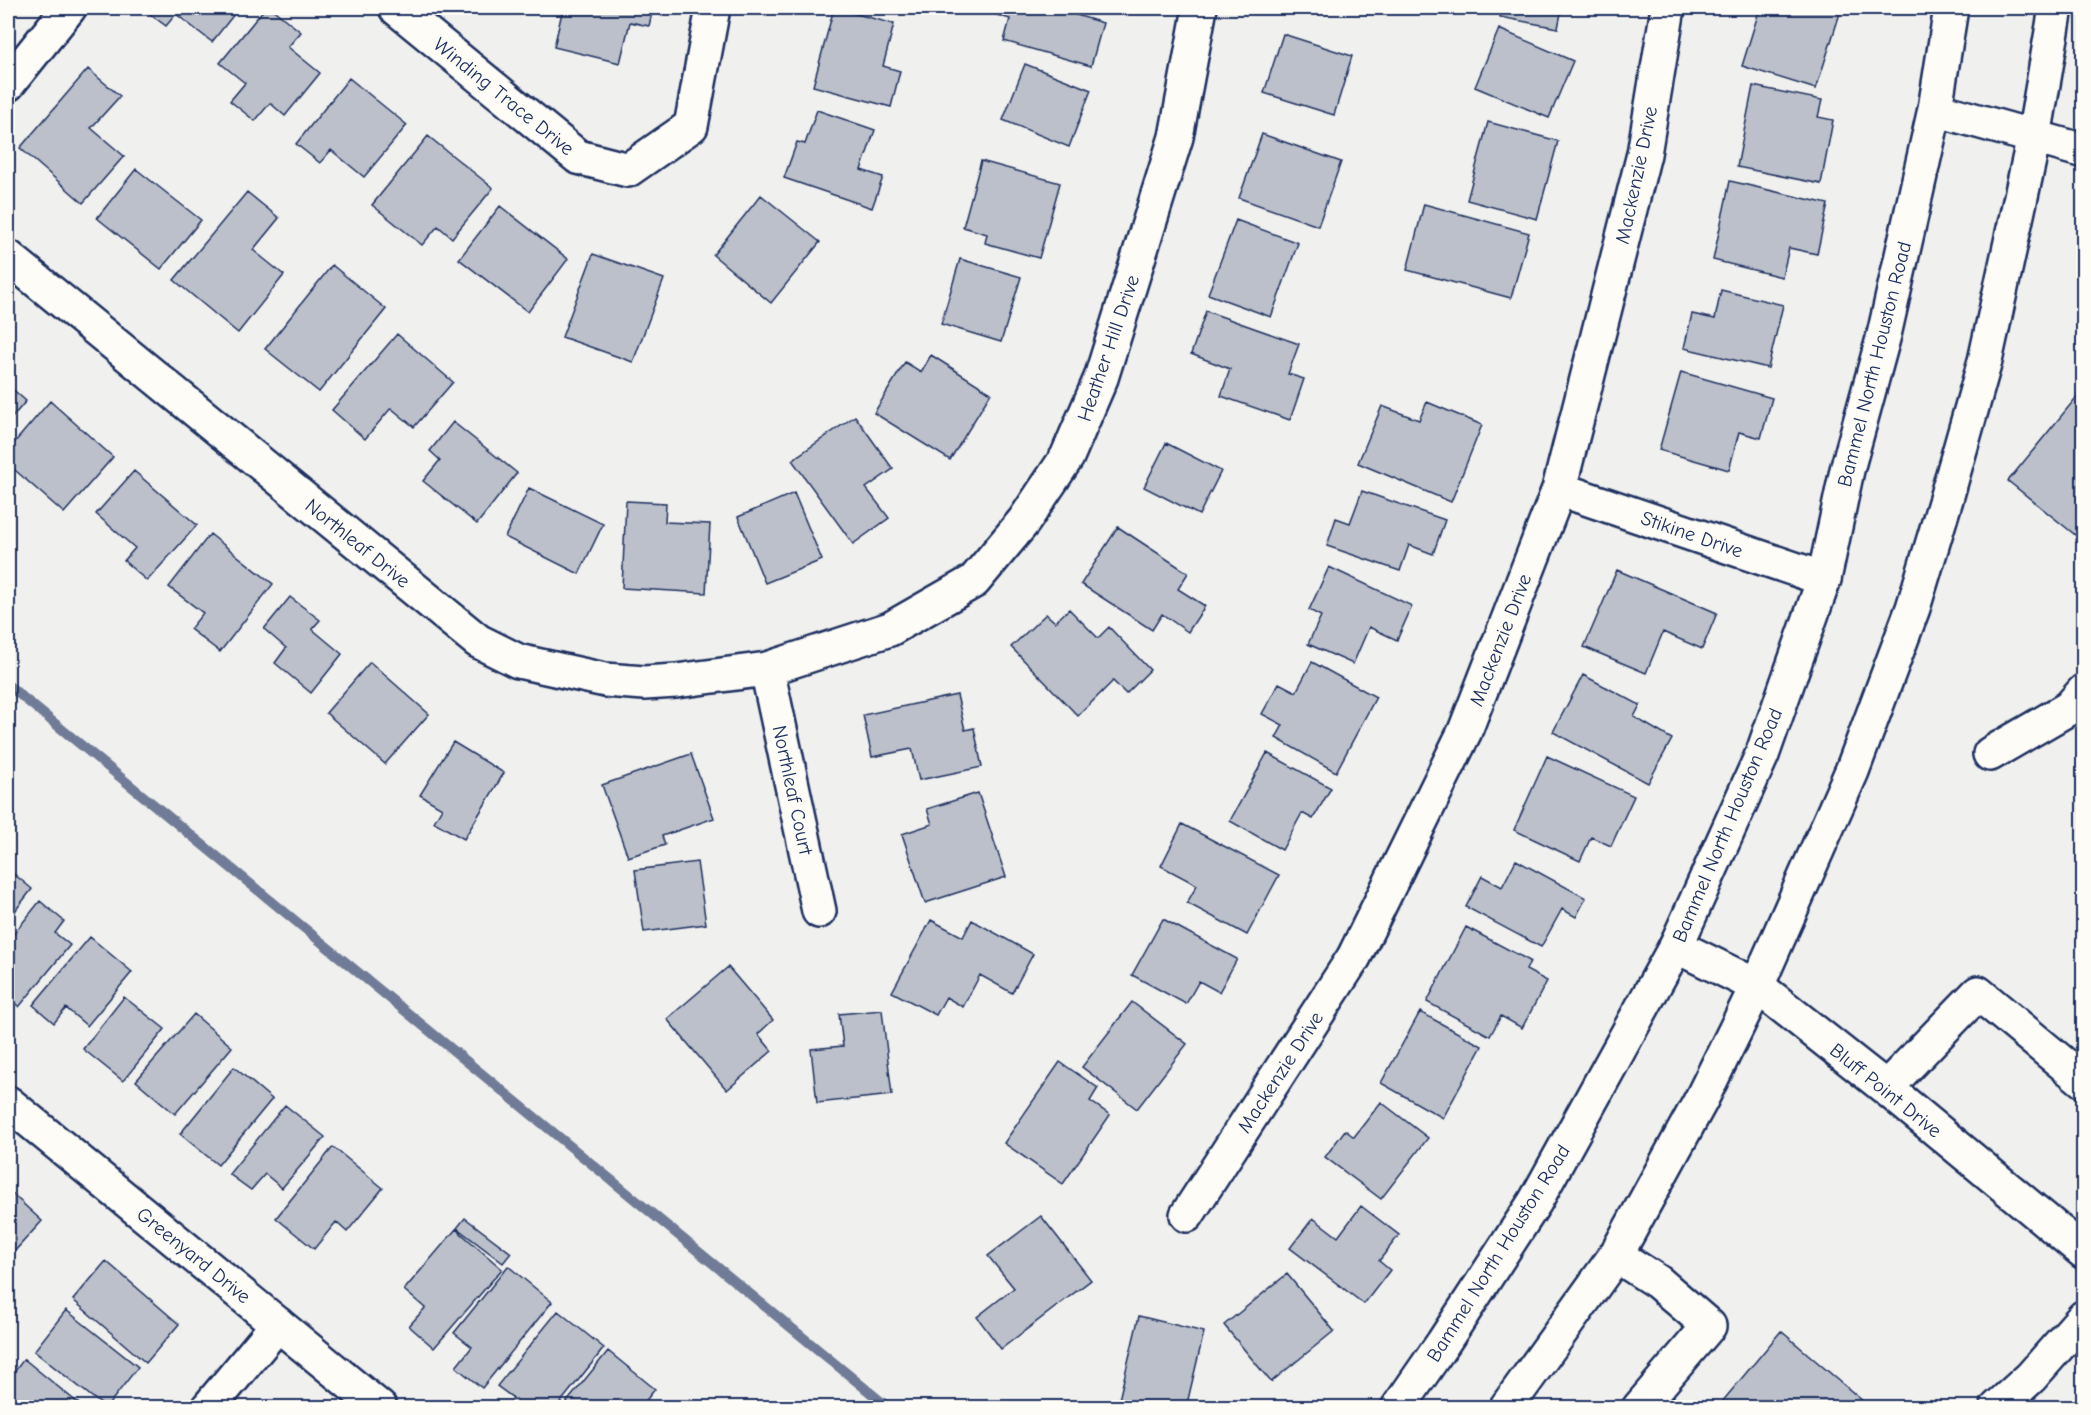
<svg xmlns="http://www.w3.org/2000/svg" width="2091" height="1415" viewBox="0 0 2091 1415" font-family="'Comic Neue',sans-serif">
<rect width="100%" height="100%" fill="#f0f0ee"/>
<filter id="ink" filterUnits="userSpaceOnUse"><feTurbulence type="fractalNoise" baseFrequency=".0167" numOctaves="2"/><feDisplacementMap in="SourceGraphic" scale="12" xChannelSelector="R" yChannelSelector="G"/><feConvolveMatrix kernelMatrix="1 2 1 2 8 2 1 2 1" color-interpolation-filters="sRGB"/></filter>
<g filter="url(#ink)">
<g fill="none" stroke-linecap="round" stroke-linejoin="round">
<path stroke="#6f7b97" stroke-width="10" d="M8 685 889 1408"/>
</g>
<path fill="#bbc0ca" stroke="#1b2f5e" stroke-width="1.5" d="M142 8H239L212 42 176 14 166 26Z
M265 8H271L301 32 288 47 320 73 285 116 270 103 255 121 230 101 245 83 220 63Z
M563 8H653L649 26 630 22 620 63 554 47Z
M834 8 894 24 883 66 900 71 891 107 813 86Z
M996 8H1064L1063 11 1103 23 1091 66 1004 41 1010 19 994 14Z
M1502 8H1562L1558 28 1500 17Z
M1760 8H1834L1841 10 1816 89 1742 66Z
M1499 29 1573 61 1549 118 1475 87Z
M1283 34 1352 56 1334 115 1264 93Z
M1025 64 1091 90 1069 147 1003 120Z
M88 69 120 96 91 128 124 156 83 203 20 148Z
M349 78 407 125 364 177 331 150 320 163 296 144Z
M1753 86 1822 100 1818 117 1833 120 1821 184 1737 167Z
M817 110 875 130 861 170 883 177 872 208 784 178 797 142 805 144Z
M1488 122 1558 141 1537 219 1467 200Z
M1262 134 1341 162 1318 226 1239 198Z
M428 136 493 188 452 238 438 226 422 245 372 205Z
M981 161 1060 183 1039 258 985 243 987 234 963 227Z
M136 169 201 220 161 269 97 218Z
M1730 181 1828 204 1817 254 1789 248 1782 277 1713 260Z
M247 192 279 218 253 250 284 275 238 333 174 280Z
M761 195 820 242 771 303 713 255Z
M1424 204 1529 233 1511 298 1407 270Z
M500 206 568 259 528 312 459 259Z
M1236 220 1298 243 1271 317 1208 294Z
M593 254 664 279 633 362 562 337Z
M960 259 1021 277 1001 342 941 324Z
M332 265 386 309 319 392 265 349Z
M1721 290 1783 305 1768 368 1684 348 1692 314 1715 319Z
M1206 311 1299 344 1288 374 1304 379 1290 420 1221 396 1230 369 1191 354Z
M397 334 453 382 414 427 391 408 365 439 332 410Z
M931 355 991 393 950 460 874 413 905 362 921 372Z
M1681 372 1772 398 1761 438 1739 432 1729 470 1659 450Z
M8 385 26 401 8 422Z
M2084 388V542L2008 481Z
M50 401 113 457 64 513 8 464V450Z
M1427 402 1482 425 1451 502 1358 463 1382 406 1419 420Z
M855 416 893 469 866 488 889 518 853 544 792 460Z
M453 422 517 473 477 524 423 481 440 460 430 451Z
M1166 443 1221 471 1199 515 1144 487Z
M134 471 197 525 147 581 124 561 135 548 96 514Z
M529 488 603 524 579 574 505 537Z
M1362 491 1445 520 1433 554 1409 545 1400 571 1327 546 1336 518 1350 523Z
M794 493 822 560 765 583 738 517Z
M626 501 666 503 665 522 710 524 706 593 622 588Z
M1118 527 1188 573 1178 589 1205 606 1188 632 1162 614 1152 630 1081 584Z
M210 534 273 584 220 652 190 629 203 613 169 587Z
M1329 567 1412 606 1397 640 1369 627 1353 664 1308 644 1321 616 1309 610Z
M1617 570 1717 613 1702 649 1663 632 1646 673 1584 647Z
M290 597 320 620 312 629 342 654 311 693 275 663 286 648 264 629Z
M1069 609 1098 638 1109 627 1150 670 1126 694 1113 681 1078 716 1011 647 1046 614 1055 622Z
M370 662 429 714 385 764 326 713Z
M1312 662 1376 697 1336 772 1276 738 1283 725 1262 714 1279 683 1296 692Z
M1583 675 1640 705 1634 717 1672 739 1648 783 1553 732Z
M957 695 965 730 974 728 982 767 919 780 912 749 872 757 863 715Z
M453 742 504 773 464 839 434 822 442 808 420 795Z
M1267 753 1331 788 1313 819 1302 813 1282 850 1230 821Z
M691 754 714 818 662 836 665 845 628 857 602 785Z
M1547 756 1634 796 1611 846 1591 837 1580 861 1514 830Z
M978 793 1006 877 925 903 902 834 932 824 927 809Z
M1182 824 1279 875 1247 935 1187 903 1197 885 1161 866Z
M1516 860 1586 898 1576 917 1562 909 1541 947 1466 907 1482 876 1502 887Z
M697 862 706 924 644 932 635 870Z
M8 869 32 889 8 920Z
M40 901 64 921 55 933 70 945 19 1007 8 997V941Z
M1163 919 1237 959 1219 992 1199 981 1186 1004 1132 975Z
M931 920 963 937 972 920 1033 954 1012 993 980 975 963 1007 946 997 936 1015 892 992Z
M1466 927 1530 961 1526 970 1547 981 1522 1028 1501 1016 1490 1036 1427 1002Z
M90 937 132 972 87 1026 66 1008 54 1023 33 1005Z
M728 967 773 1020 758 1034 772 1051 727 1090 667 1019Z
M124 997 165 1029 123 1081 83 1049Z
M1132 1002 1187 1044 1137 1109 1082 1067Z
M882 1010 892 1095 817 1103 811 1049 843 1046 839 1014Z
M1420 1012 1482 1046 1443 1118 1381 1083Z
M194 1014 232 1047 175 1114 136 1081Z
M1060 1062 1098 1088 1090 1101 1110 1115 1063 1184 1004 1143Z
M234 1067 272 1099 218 1165 180 1134Z
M1381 1102 1428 1138 1381 1199 1325 1157 1345 1130 1354 1137Z
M285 1105 325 1137 282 1188 265 1174 251 1190 229 1174Z
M333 1147 383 1188 347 1232 336 1222 314 1249 276 1218Z
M8 1190 42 1221 12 1254 8 1249Z
M1361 1206 1399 1235 1379 1261 1390 1270 1364 1304 1290 1248 1313 1218 1338 1237Z
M1041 1216 1091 1280 1001 1349 977 1317 1014 1288 988 1256Z
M465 1218 511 1253 503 1263 457 1228Z
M456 1229 502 1269 434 1348 409 1326 425 1308 404 1290Z
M106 1261 179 1324 146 1363 73 1300Z
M508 1266 552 1302 482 1388 456 1367 472 1347 454 1333Z
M1287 1274 1334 1331 1271 1382 1224 1325Z
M66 1310 138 1367 106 1408 34 1351Z
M558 1311 604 1348 556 1408H506L513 1398 497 1386Z
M1139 1316 1204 1332 1186 1408H1117Z
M1781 1331 1871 1408H1717Z
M608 1351 655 1389 640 1408H562Z
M24 1359 84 1408H8V1380Z"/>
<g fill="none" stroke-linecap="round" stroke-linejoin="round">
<g stroke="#1b2f5e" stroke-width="38">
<path id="minor" d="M396 8 578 157 628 170 691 126 713 8
M8 84 69 8
M1935 109 2084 151
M8 257 478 641 518 661 605 680 644 683 676 681 767 669 890 629 974 581 1024 521 1067 457 1101 378 1176 137 1200 8
M1559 489 1824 579
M767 669 819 911
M1990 754 2069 708 2084 691
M1676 946 1757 986 1886 1088 2084 1252
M1886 1088 1978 993 2084 1081
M8 1103 380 1408
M1187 1215 1354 957 1465 731 1559 489 1644 154 1668 8
M1616 1255 1658 1282 1709 1326 1639 1408
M208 1408 278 1324
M1997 1408 2031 1377 2084 1317"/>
</g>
<g stroke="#1b2f5e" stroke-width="38">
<path id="major" d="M1398 1408 1443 1343 1535 1202 1676 946 1762 755 1824 579 1847 470 1884 335 1935 109 1951 8
M1506 1408 1616 1255 1701 1100 1757 986 1852 771 1913 608 1946 499 1985 361 2034 137 2056 8"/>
</g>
<use href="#minor" stroke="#fdfcf7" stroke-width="33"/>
<use href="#major" stroke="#fdfcf7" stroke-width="33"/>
</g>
</g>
<g text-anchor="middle" stroke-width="5" stroke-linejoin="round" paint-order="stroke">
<g font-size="20" fill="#1b2f5e" stroke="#fdfcf7">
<text transform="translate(504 96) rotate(39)" y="7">Winding Trace Drive</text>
<text transform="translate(1636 175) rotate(-78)" y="7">Mackenzie Drive</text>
<text transform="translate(1108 348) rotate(-71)" y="7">Heather Hill Drive</text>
<text transform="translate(1874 364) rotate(-76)" y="7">Bammel North Houston Road</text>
<text transform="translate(1692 534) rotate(19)" y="7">Stikine Drive</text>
<text transform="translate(358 543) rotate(39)" y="7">Northleaf Drive</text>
<text transform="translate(1500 640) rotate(-69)" y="7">Mackenzie Drive</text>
<text transform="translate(793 790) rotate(78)" y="7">Northleaf Court</text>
<text transform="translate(1727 825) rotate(-67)" y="7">Bammel North Houston Road</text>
<text transform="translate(1280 1072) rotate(-57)" y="7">Mackenzie Drive</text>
<text transform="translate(1886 1090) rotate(39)" y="7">Bluff Point Drive</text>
<text transform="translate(1498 1253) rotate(-58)" y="7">Bammel North Houston Road</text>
<text transform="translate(194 1255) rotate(39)" y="7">Greenyard Drive</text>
</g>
</g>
<rect width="2091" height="1415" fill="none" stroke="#fdfcf7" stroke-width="30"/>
<rect x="15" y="15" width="2061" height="1385" fill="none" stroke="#1b2f5e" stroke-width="2" filter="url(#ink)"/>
</svg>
